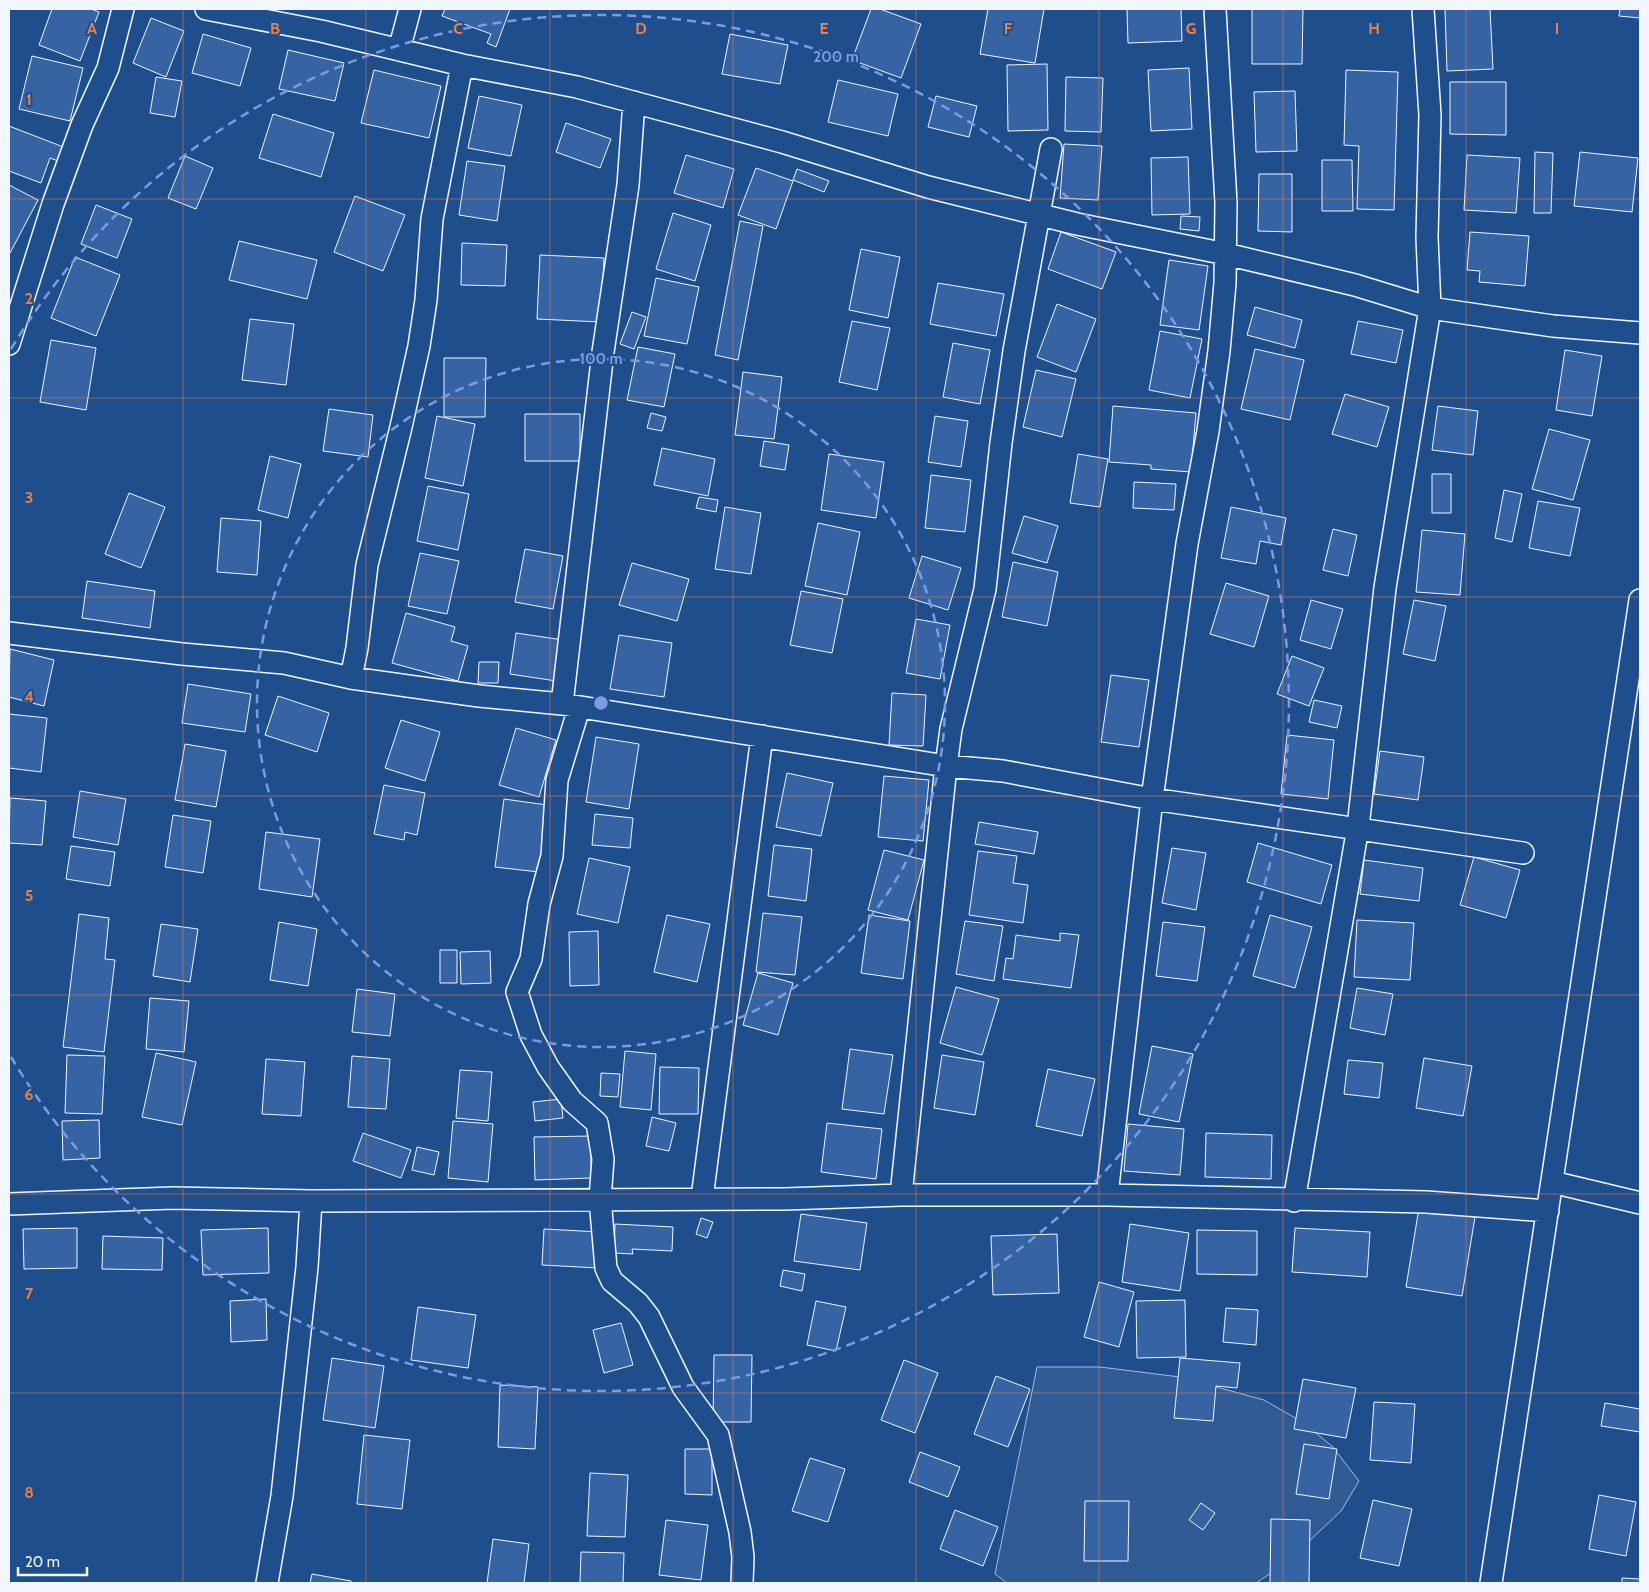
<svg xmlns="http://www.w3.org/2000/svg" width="1649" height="1592" viewBox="0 0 1649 1592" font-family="Cabin,sans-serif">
<rect width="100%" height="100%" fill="#1f4e8c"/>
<path fill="#305b95" stroke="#a8bbd7" d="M1037 1367H1100L1180 1377 1264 1400 1304 1423 1333 1447 1359 1481 1341 1511 1285 1564 1256 1583H1007L995 1574Z"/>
<path fill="#3563a3" stroke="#f2f6ff" d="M52 9H91L99 12 80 61 39 45Z
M445 9H510L496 47 487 43 491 34 442 16Z
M871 9H880L921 24 901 78 852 60Z
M988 9H1044L1035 63 980 54Z
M1127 9H1181L1182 41 1128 43Z
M1252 9H1303L1302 64H1252Z
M1445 9H1490L1493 69 1447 71Z
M1620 9H1640V18L1619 16Z
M151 18 184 31 166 77 133 63Z
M203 34 251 48 240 86 192 73Z
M730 34 788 45 780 84 722 74Z
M288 50 344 63 335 101 279 89Z
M32 56 83 68 70 121 19 109Z
M1047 64 1048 130 1008 131 1007 65Z
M1189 68 1192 129 1151 131 1148 70Z
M374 70 441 86 429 138 361 123Z
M1346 70 1398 72 1394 210 1357 209 1359 146 1344 145Z
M156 77 182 81 175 117 150 113Z
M1066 77 1103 78 1101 132 1065 131Z
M838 80 898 94 888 136 828 122Z
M1450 82H1506V135L1450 134Z
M1295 91 1297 151 1256 152 1254 92Z
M479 96 522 105 511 156 468 148Z
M936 96 977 106 969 137 928 127Z
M273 114 334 133 321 177 259 158Z
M566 123 611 139 600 168 556 152Z
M9 126 66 148 61 162 50 158 41 183 9 171Z
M1064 144 1102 146 1098 200 1060 198Z
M1535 152 1553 153 1551 213H1534Z
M1580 152 1638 158 1632 212 1574 206Z
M686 155 734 169 723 208 674 193Z
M1467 155 1520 158 1516 213 1464 210Z
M185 156 213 168 196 209 168 198Z
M1188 157 1190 214 1152 215 1151 158Z
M1322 160H1352L1353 211H1322Z
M467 161 505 166 497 221 459 215Z
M756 168 793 181 776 229 738 215Z
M797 169 829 181 824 192 793 180Z
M1259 174H1292V232L1258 231Z
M9 185 38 200 10 253H9Z
M355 196 405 215 383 271 334 252Z
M96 205 132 219 117 258 81 244Z
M673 213 711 225 695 281 656 269Z
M1181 216 1200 217 1199 231 1180 229Z
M740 221 763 226 738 360 715 355Z
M1061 232 1116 252 1102 289 1048 269Z
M1470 232 1529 236 1525 286 1479 282 1480 271 1467 270Z
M239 241 317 260 307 299 229 280Z
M462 243 507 245 505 286 461 285Z
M861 249 900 257 888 318 849 310Z
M540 255 604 258 601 322 537 319Z
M75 257 120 275 96 336 51 318Z
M1169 260 1208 266 1199 330 1160 325Z
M656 278 699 287 687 344 644 336Z
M938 283 1004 294 996 336 930 324Z
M1057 304 1096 319 1076 372 1037 357Z
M1255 307 1302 320 1295 348 1247 335Z
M632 312 646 317 634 349 620 344Z
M250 319 294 324 286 385 242 380Z
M852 321 890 328 877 390 839 382Z
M1358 321 1403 330 1396 363 1351 354Z
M1160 331 1202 339 1190 398 1149 390Z
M51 340 96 348 86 410 40 402Z
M953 343 990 350 980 404 943 397Z
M638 347 675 354 664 407 627 400Z
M1255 349 1304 360 1290 420 1241 409Z
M1565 350 1602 356 1592 416 1556 410Z
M444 358H486L485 417H444Z
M1036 370 1076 379 1062 437 1023 427Z
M743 372 782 377 774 439 735 435Z
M1345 394 1389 407 1377 447 1332 434Z
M1113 406 1196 413 1191 472 1151 469V465L1109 462Z
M1438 406 1478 411 1473 455 1432 450Z
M329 409 373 415 368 457 323 451Z
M651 413 666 417 662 431 647 428Z
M525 414H580V461H525Z
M437 416 475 424 463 486 425 478Z
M935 416 968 421 961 467 928 462Z
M1549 429 1590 440 1573 500 1532 489Z
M764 441 789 445 785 470 760 466Z
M662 448 715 459 708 496 654 485Z
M829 454 884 462 876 518 821 510Z
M1078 454 1108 459 1100 507 1070 503Z
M270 456 301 464 288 518 258 510Z
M1432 474H1451V513H1432Z
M931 475 971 480 965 532 925 528Z
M1134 482 1176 484 1174 510 1133 508Z
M428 486 469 494 458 550 417 541Z
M1504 490 1522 494 1512 542 1495 538Z
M129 493 165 507 141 568 105 554Z
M699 497 718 500 716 512 696 508Z
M1538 501 1580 508 1570 556 1529 548Z
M725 507 761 513 751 574 715 569Z
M1231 507 1286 518 1281 545 1260 541 1256 564 1221 558Z
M1024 516 1058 526 1047 563 1012 553Z
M221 518 261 521 257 575 217 572Z
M818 523 860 532 847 595 805 586Z
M1333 529 1357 535 1348 576 1323 570Z
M1422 530 1465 534 1460 595 1416 592Z
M525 549 563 556 553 609 515 602Z
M420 553 459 561 447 614 408 606Z
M922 556 961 568 948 610 909 598Z
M1013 562 1058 572 1047 626 1002 617Z
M632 563 689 579 677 621 619 605Z
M87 581 155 591 150 628 82 618Z
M1226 583 1269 596 1254 647 1210 634Z
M801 591 843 599 832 653 790 645Z
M1311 600 1343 609 1331 649 1300 640Z
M1414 600 1446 606 1435 661 1403 654Z
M406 613 455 627 451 641 468 646 458 681 392 663Z
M916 619 950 625 940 679 906 673Z
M516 633 570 641 563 682 510 674Z
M619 635 672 643 664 697 610 689Z
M10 649 54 660 44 706 9 697Z
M1292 656 1324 668 1309 706 1277 694Z
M479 662H499L498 683H478Z
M1111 675 1149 680 1139 747 1101 742Z
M188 684 251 694 245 732 182 723Z
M892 693 926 695 923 746 889 745Z
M278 696 329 713 317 752 265 735Z
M1314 700 1342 706 1337 728 1309 722Z
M9 714 47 718 41 772 9 768Z
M401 720 440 732 425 781 385 768Z
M516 728 556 740 539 797 499 785Z
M1287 735 1334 740 1328 799 1281 794Z
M596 737 639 744 629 809 586 802Z
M185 744 226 751 216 807 175 800Z
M1380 751 1424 757 1418 800 1374 794Z
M787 773 833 783 821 836 776 827Z
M884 776 929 780 923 841 878 837Z
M384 785 425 793 417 835 405 832 404 840 374 834Z
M80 791 126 799 118 845 73 837Z
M10 798 46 801 42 845 9 843Z
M504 799 547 805 539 872 495 867Z
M595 814 633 818 630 848 592 845Z
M173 815 211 821 203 873 165 867Z
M979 822 1038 832 1034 854 975 844Z
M266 832 320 839 312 897 259 889Z
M1258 843 1332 865 1321 904 1247 882Z
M774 845 812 849 806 901 768 896Z
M71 846 115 852 110 886 66 879Z
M1172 848 1206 853 1196 910 1162 903Z
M884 850 924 860 908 920 868 910Z
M978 851 1017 856 1013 883 1028 885 1023 923 969 915Z
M1474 857 1520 870 1506 918 1460 905Z
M589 858 630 867 618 923 577 914Z
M1364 860 1423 868 1419 901 1360 894Z
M763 913 802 917 795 975 756 972Z
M79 914 109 918 105 959 115 960 104 1052 63 1047Z
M667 915 710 924 697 982 654 972Z
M869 915 910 921 903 979 861 973Z
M1270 915 1312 927 1295 988 1253 976Z
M1357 920 1414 923 1410 980 1354 977Z
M965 921 1003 926 994 981 956 974Z
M279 922 317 929 308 986 270 980Z
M1163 922 1205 927 1197 981 1156 976Z
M161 924 198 929 190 982 153 976Z
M598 931 599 985 570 986 569 932Z
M1060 933 1079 935 1071 988 1003 979 1006 958 1013 959 1016 935 1060 941Z
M440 950H457V983H440Z
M490 951 491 983 461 984 460 952Z
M758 973 793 983 778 1035 743 1025Z
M956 987 999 999 982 1055 940 1043Z
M1357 988 1393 994 1385 1035 1350 1028Z
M357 989 395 994 390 1036 352 1032Z
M150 998 189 1001 184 1052 146 1049Z
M1152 1046 1193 1054 1179 1122 1139 1114Z
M850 1049 893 1055 884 1114 842 1109Z
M625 1051 656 1054 651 1110 620 1107Z
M156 1053 196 1062 182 1125 142 1117Z
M67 1055 105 1056 102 1114 65 1113Z
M942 1055 984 1062 975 1115 934 1108Z
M352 1056 390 1059 386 1109 348 1107Z
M1424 1058 1472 1066 1463 1116 1416 1108Z
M266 1059 305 1062 301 1116 262 1114Z
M1348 1060 1383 1063 1379 1098 1344 1094Z
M660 1067 699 1068 698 1114H659Z
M1048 1069 1095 1079 1082 1136 1036 1126Z
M460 1070 492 1072 488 1121 456 1118Z
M601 1073 620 1074 618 1097 600 1096Z
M561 1099 563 1118 535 1121 533 1102Z
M652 1117 676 1123 669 1151 646 1146Z
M99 1120 100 1158 63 1160 62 1121Z
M453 1121 493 1124 488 1182 448 1178Z
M827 1123 882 1129 876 1179 821 1172Z
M1128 1124 1184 1129 1180 1175 1124 1171Z
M363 1133 411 1150 401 1178 353 1161Z
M1206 1133 1272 1135 1271 1179 1205 1177Z
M591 1136V1178L535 1180 534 1137Z
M417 1147 439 1152 434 1175 412 1170Z
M1419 1208 1475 1217 1462 1296 1406 1287Z
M801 1214 867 1223 860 1270 794 1261Z
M701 1218 713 1222 707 1238 696 1234Z
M615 1224 673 1227 672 1251 632 1249 633 1254 614 1253Z
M1130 1224 1189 1233 1180 1291 1122 1282Z
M77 1228V1268L24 1269 23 1229Z
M268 1228 269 1273 203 1275 201 1230Z
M1295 1228 1370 1232 1367 1277 1292 1272Z
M544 1229 600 1232 598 1268 542 1265Z
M1197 1230 1257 1231V1275L1197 1274Z
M1057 1234 1059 1293 993 1295 991 1236Z
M103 1236 163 1238 162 1270 102 1269Z
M783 1270 805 1274 802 1291 780 1286Z
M1099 1282 1134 1292 1119 1347 1084 1337Z
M266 1299 267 1340 231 1342 230 1301Z
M1185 1300 1186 1357 1137 1358 1136 1301Z
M816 1301 846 1307 836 1351 807 1345Z
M418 1307 476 1315 468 1368 411 1360Z
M1226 1308 1258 1310 1256 1345 1223 1342Z
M621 1323 633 1365 604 1373 593 1330Z
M714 1355H752L751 1422H713Z
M332 1358 384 1366 375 1428 323 1420Z
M1180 1358 1240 1363 1237 1388 1216 1386 1213 1421 1174 1418Z
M904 1360 938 1373 915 1433 881 1420Z
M996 1376 1030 1389 1008 1447 974 1434Z
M1303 1379 1356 1388 1346 1438 1294 1429Z
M500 1385 538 1387 535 1449 498 1447Z
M1374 1402 1415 1404 1411 1463 1370 1460Z
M1605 1403 1640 1409V1432L1601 1426Z
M364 1435 410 1440 402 1509 357 1504Z
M1304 1444 1337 1449 1329 1499 1296 1494Z
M685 1449H712V1495L685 1494Z
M920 1452 960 1467 948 1497 909 1482Z
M810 1458 845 1469 828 1522 792 1511Z
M590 1473 628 1475 625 1537 587 1536Z
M1599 1495 1636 1502 1626 1556 1589 1549Z
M1373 1500 1412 1509 1399 1566 1360 1558Z
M1085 1501H1129L1128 1561H1084Z
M1201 1503 1215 1513 1203 1530 1189 1520Z
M955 1510 998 1527 983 1566 940 1549Z
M1271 1519 1310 1520 1309 1583H1270Z
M666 1520 708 1525 701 1580 659 1575Z
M493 1539 529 1544 524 1583H487Z
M581 1552 624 1553 623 1583H580Z
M312 1574 351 1581V1583H310Z
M1622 1578 1640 1579V1583H1622Z"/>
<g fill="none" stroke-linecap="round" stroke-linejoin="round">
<g stroke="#f2f6ff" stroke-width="24">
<path id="street" d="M206 9 321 31 462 65 577 87 782 142 928 187 1077 224 1226 254 1355 285 1430 308 1553 326 1640 333
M399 50 410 9
M9 344 53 204 82 125 108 68 123 9
M9 633 182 654 284 663 351 678 479 696 562 704 946 766 1003 771 1152 799 1523 853
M351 678 357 648 367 565 401 427 419 346 426 300 432 219 462 65
M562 704 603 352 628 185 634 102
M579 708 557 780 552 856 539 904 531 959 517 992 531 1035 548 1067 572 1101 597 1123 603 1159 600 1199 606 1268 612 1281 638 1303 649 1317 683 1387 718 1435 740 1532 743 1557 742 1583
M1552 1182 1640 1203
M901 1195 946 766 951 729 985 589 1001 443 1014 351 1051 149
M1107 1195 1152 799 1187 544 1208 431 1219 351 1225 283 1226 203 1215 9
M702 1198 762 736
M1294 1201 1358 827 1385 588 1430 308 1427 237 1430 115 1423 9
M9 1204 173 1198 311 1201 785 1199 901 1195H1107L1426 1202 1548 1211
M267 1583 282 1496 307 1267 311 1201
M1491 1583 1640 600"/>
</g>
<use href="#street" stroke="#1f4e8c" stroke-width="21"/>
</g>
<path fill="none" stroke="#ea8049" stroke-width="1" stroke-opacity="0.55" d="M183 9V1583M366 9V1583M550 9V1583M733 9V1583M916 9V1583M1099 9V1583M1283 9V1583M1466 9V1583M9 199H1640M9 398H1640M9 597H1640M9 796H1640M9 995H1640M9 1194H1640M9 1393H1640"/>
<g fill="none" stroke="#7d9aea" stroke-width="2.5" stroke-dasharray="9 6">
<circle cx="601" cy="703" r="344"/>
<path d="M11 349A688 688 0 1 1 11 1057"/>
</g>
<g font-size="16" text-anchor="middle" font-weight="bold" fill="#ea8049" stroke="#1f4e8c" stroke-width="4" stroke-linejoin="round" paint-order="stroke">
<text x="92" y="34">A</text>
<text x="275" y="34">B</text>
<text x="458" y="34">C</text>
<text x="641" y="34">D</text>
<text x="824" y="34">E</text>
<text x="1008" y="34">F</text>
<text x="1191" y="34">G</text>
<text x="1374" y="34">H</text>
<text x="1557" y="34">I</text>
<text x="29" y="105">1</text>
<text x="29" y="304">2</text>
<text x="29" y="503">3</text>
<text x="29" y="702">4</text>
<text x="29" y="901">5</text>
<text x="29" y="1100">6</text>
<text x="29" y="1299">7</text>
<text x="29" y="1498">8</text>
</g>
<circle cx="601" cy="703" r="8" fill="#7d9aea" stroke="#1f4e8c" stroke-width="2.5"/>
<g font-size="15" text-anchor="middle" font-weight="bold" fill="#7d9aea" stroke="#1f4e8c" stroke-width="4" stroke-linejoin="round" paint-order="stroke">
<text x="836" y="62">200 m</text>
<text x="601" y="364">100 m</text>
</g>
<rect width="1649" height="1592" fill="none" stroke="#f2f6ff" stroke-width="20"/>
<path d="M18 1567v8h69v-8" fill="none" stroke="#f2f6ff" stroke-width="2.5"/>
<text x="25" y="1567" font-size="15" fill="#f2f6ff" stroke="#1f4e8c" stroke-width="4" paint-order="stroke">20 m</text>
</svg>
